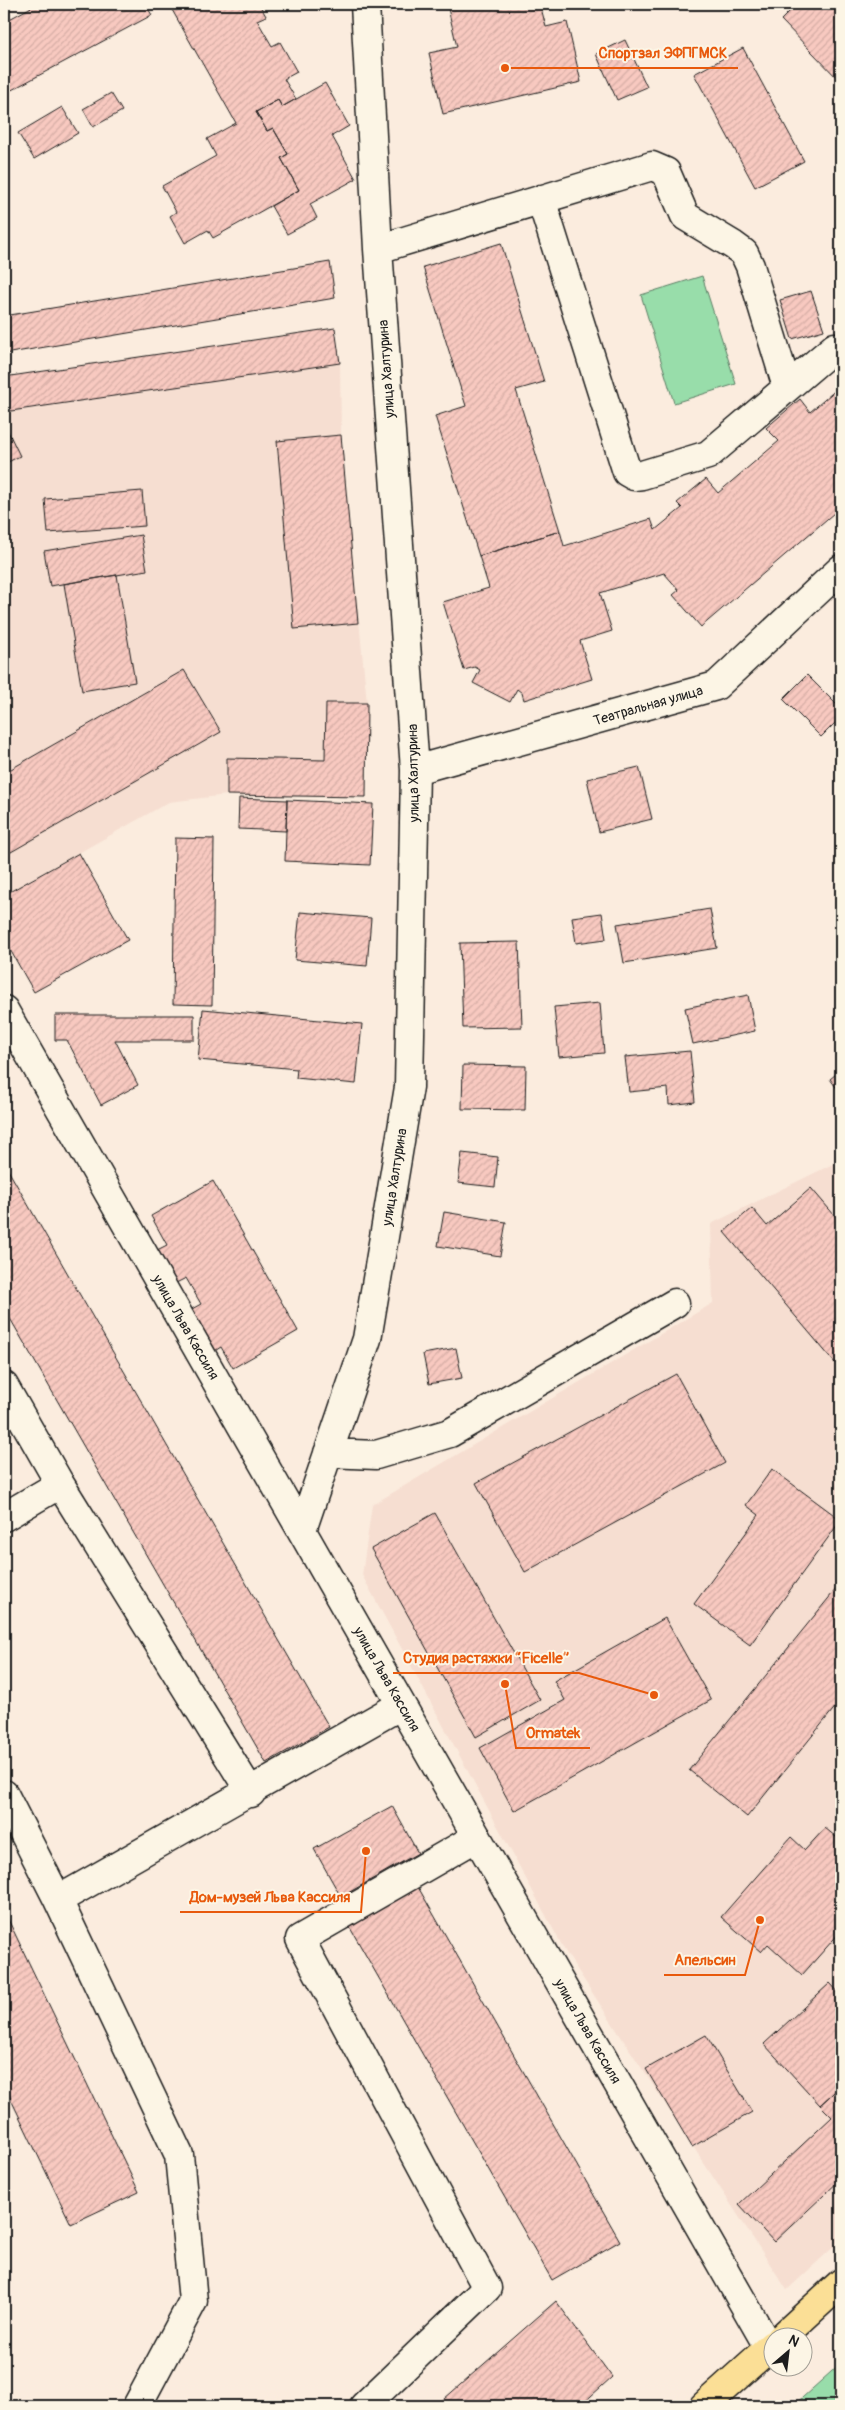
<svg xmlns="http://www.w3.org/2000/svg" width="845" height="2410" viewBox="0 0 845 2410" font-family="Pangolin,sans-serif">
<defs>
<pattern id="building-hatch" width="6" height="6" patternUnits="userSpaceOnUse" patternTransform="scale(1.25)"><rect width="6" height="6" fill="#f8c9c0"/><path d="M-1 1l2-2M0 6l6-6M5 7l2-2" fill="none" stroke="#d4aca4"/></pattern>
</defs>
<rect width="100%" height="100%" fill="#fbecde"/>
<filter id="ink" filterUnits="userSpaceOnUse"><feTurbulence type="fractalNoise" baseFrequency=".02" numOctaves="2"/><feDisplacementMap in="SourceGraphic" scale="10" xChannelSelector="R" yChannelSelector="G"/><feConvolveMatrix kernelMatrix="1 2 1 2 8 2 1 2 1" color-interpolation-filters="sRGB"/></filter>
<g filter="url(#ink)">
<path fill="#f6ded1" d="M340 363 341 435 367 703 366 797 227 795 169 802 4 895V464L20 456 4 423V412Z
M841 1160V2240L787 2290 565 1951 362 1575 372 1505 713 1303 711 1224Z"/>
<path fill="#98ddaa" stroke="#5a7c63" d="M702 276 736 384 674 403 641 295Z
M841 2363V2406H793Z"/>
<path fill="url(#building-hatch)" stroke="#1c1c1c" d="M37 4H145L152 15 4 94V22Z
M179 4H259L266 16 257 20 272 46 280 42 297 72 284 79 296 99 282 107 278 100 256 112 267 131 273 128 288 154 281 158 299 190 213 238 208 230 185 243 170 216 176 212 162 186 216 156 207 139 236 123 171 8Z
M447 4H540L546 27 567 22 581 82 443 114 429 53 457 47Z
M797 4H841V82L781 20Z
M625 40 647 87 617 100 596 54Z
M743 48 804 161 755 187 694 74Z
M325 83 349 126 332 136 356 179 310 204 317 218 287 234 271 206 299 190 281 158 288 154 273 128 267 131 256 112 278 100 282 107Z
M111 93 122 111 93 127 83 109Z
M62 107 78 133 34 159 18 133Z
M501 243 544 382 516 390 560 531 479 556 435 416 466 406 423 267Z
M330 262 335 298 4 354V316Z
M811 291 824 330 792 339 780 300Z
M335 328 340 363 4 412V377Z
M838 388 841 391V507L701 627 673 595 679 590 664 573 600 593 612 631 580 641 592 679 524 700 522 693 517 689 510 702 473 683 480 670 475 667 464 670 443 602 489 588 479 556 560 531 564 546 651 519 655 530 682 508 677 503 706 479 718 493 779 441 766 428 800 399 810 412Z
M4 423 20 456 4 464Z
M341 435 358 623 294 629 277 441Z
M142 491 145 526 48 533 45 499Z
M141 535 147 570 50 586 44 551Z
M117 575 135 682 82 691 64 584Z
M184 670 221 732 4 856V773Z
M807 675 841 709V717L821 737 783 699Z
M326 703H367L366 797 227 795V758L325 760Z
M639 767 652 819 599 832 587 779Z
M239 798 287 800 286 831 238 829Z
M287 800 373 804 370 865 285 861Z
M175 838 214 839 212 1005 173 1004Z
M79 853 128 940 34 992 4 939V895Z
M710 909 717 948 624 963 617 924Z
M300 912 371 918 367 966 295 960Z
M602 913 606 939 576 943 572 917Z
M519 942 522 1027 463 1028 460 943Z
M748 995 755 1031 693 1044 685 1008Z
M600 1003 604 1053 559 1057 554 1007Z
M203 1009 362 1024 356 1084 296 1078 297 1069 198 1060Z
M55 1015H194V1040H115L138 1085 101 1105 67 1040H55Z
M690 1051 695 1102 669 1105 668 1088 629 1092 625 1057Z
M463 1065 526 1066 525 1110 462 1109Z
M841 1070V1094L830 1079Z
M462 1153 498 1157 495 1187 458 1183Z
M4 1163 329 1727 266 1763 4 1308Z
M213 1181 298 1331 233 1368 221 1347 213 1352 190 1310 201 1304 186 1278 174 1284 155 1251 167 1245 151 1216Z
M811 1188 841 1223V1370L724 1232 752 1208 767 1226Z
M444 1212 506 1222 500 1256 438 1246Z
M456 1348 462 1378 429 1384 423 1354Z
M676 1374 725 1463 525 1572 476 1483Z
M772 1469 841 1520 750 1645 694 1604 759 1515 746 1505Z
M435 1513 540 1700 476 1737 371 1549Z
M841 1583V1700L747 1817 689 1770Z
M665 1618 711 1700 514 1811 480 1748 565 1700 554 1681Z
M392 1806 418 1853 341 1897 314 1849Z
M825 1828 841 1841V1931L802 1975 768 1944 761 1952 721 1917 791 1837 805 1850Z
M418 1887 620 2241 552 2280 349 1926Z
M4 1911 139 2192 71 2224 4 2085Z
M830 1983 841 1995V2086L820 2105 764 2044Z
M706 2035 752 2112 692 2147 646 2069Z
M841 2086V2179L774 2242 739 2204 832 2117 820 2105Z
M556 2301 612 2377 580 2406H436Z"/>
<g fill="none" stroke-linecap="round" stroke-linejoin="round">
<g stroke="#1c1c1c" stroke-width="31">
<path id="minor" d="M541 199 627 472 634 476 642 475 708 455 835 347
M378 249 652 166 666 172 685 216 733 245 744 253 750 266 787 387
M415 770 716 686 841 569
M4 1010 769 2348
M4 1386 60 1484 251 1793
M328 1453 376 1455 450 1433 675 1303
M4 1517 60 1484
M302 1530 367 1339 409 1087 415 770 378 249 365 4
M4 1794 58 1900 179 2155 193 2301 137 2406
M58 1900 401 1705
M364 2406 487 2288 300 1939 477 1837"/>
</g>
<g stroke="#1c1c1c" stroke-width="31">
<path id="major" d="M781 2338 841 2283
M704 2406 772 2345"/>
</g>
<use href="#minor" stroke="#fcf5e5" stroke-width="28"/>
<use href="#major" stroke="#fbdf96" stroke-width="28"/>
</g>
</g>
<g text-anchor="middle" stroke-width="4" stroke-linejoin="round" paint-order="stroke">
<g font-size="14" fill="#1c1c1c" stroke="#fcf5e5">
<text transform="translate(386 369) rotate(-94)" y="5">улица Халтурина</text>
<text transform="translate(648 705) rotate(-16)" y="5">Театральная улица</text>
<text transform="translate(413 773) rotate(-91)" y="5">улица Халтурина</text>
<text transform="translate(394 1177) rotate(-81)" y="5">улица Халтурина</text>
<text transform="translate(186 1327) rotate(60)" y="5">улица Льва Кассиля</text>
<text transform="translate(387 1679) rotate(60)" y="5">улица Льва Кассиля</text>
<text transform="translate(588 2031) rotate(60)" y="5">улица Льва Кассиля</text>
</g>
</g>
<path fill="none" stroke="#e8590c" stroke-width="2" d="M505 68L589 68H738M654 1695L579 1673H393M505 1684L516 1748H590M366 1851L361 1912H180M760 1920L745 1975H664"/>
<g fill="#e8590c" stroke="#fcf5e5" stroke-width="2">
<circle cx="505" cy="68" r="5"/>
<circle cx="654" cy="1695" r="5"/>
<circle cx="505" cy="1684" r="5"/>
<circle cx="366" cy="1851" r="5"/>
<circle cx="760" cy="1920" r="5"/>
</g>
<g font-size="15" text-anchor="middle" font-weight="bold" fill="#e8590c" stroke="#fcf5e5" stroke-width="4" stroke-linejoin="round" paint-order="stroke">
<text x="663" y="58">Спортзал ЭФПГМСК</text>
<text x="486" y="1663">Студия растяжки “Ficelle”</text>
<text x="553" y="1738">Ormatek</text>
<text x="270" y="1902">Дом-музей Льва Кассиля</text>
<text x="705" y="1965">Апельсин</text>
</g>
<rect width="845" height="2410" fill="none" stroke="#fcf5e5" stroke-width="20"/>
<rect x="10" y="10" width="825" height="2390" fill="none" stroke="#1c1c1c" stroke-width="2" filter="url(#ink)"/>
<g transform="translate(788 2352) rotate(28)"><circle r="24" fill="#fcf5e5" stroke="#a29e95"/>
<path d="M0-4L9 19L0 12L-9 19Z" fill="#1c1c1c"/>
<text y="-8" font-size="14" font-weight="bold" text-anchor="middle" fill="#1c1c1c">N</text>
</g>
</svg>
